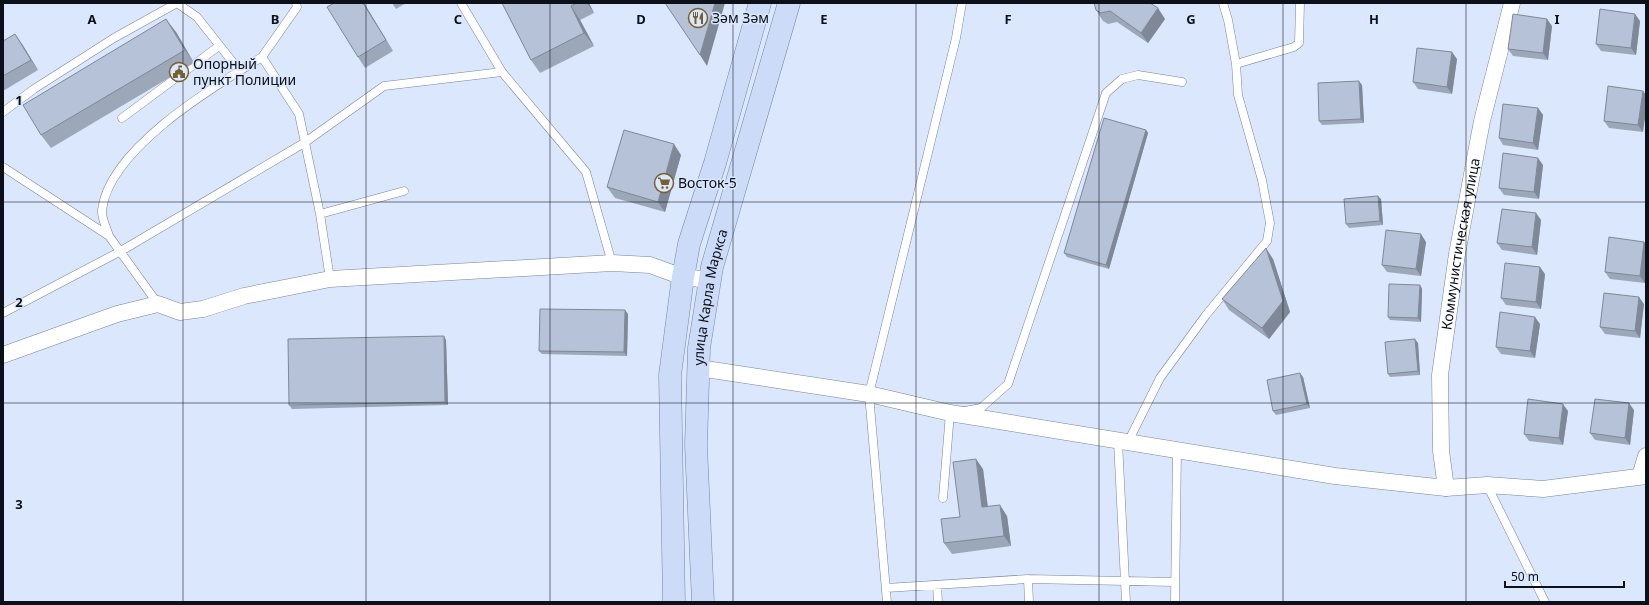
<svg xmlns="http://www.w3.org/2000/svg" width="1649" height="605" viewBox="0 0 1649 605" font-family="'Noto Sans',sans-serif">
<rect width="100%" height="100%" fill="#dae7fd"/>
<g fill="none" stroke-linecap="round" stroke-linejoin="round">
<g stroke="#798498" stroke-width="9">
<path id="lane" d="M177 3 197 17 239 70
M296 3 297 7 262 57 299 114 320 214 330 279
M461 3 502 72 586 172 612 263
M1236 64 1294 47 1299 43 1300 3
M3 112 34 89 114 38 177 3
M122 118 219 46
M3 167 109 236 158 304
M320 214 404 191
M109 236C107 229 101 218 102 210 109 149 213 87 262 57
M3 313 121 251 304 143 384 86 502 72
M965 411 981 408 1008 384 1106 93 1122 79 1138 75 1182 82
M1118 441 1126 602
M1128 442 1160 378 1206 315 1267 241 1270 223 1262 180 1238 95 1236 64 1228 20 1223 3
M1487 485 1545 602
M943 498 950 413H952
M1028 579 1175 582
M937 585 938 602
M886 588 1028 579 1029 602
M887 602 869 394 956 38 962 3
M1175 602 1177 451"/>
</g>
<g stroke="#798498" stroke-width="17">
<g id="street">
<path d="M3 355 117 314 158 304 180 312 203 309 244 296 330 279 612 263 650 265 683 277 710 280"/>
<path d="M699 368 869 394 950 413 1335 476 1446 488 1487 485 1543 489 1646 476"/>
<path d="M1640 476 1646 456"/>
<path id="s1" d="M1446 488 1441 451 1440 375 1457 254 1482 121 1512 3"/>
</g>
</g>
<g stroke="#7384a6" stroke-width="23">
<g id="primary">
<path d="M674 602 670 375 683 277 689 244 715 163 760 3"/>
<path id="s2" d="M703 602 696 445 699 348 712 267 789 3"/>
</g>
</g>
<use href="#lane" stroke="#fff" stroke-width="8"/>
<use href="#street" stroke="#fff" stroke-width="16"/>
<use href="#primary" stroke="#ccdbf8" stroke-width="22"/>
</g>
<path fill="#9da7ba" d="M334 3H364L393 51 365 68 358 57Z
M392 3H406L396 9Z
M502 3H589L594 13 580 20 594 46 540 73 531 60Z
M1094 3 1165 19 1148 43 1117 22 1108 24 1103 21 1096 10Z
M1640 21 1636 55 1601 51 1596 44Z
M1552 26 1548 60 1513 56 1508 49Z
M176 32 194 63 51 148 41 135Z
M3 41 22 44 38 70 3 91Z
M1457 59 1452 94 1418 89 1413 82Z
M1362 85 1364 123 1322 125 1319 121Z
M1643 91V132L1609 128 1604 121Z
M1538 108 1543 115 1538 150 1503 145 1499 138Z
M1146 130 1148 133 1109 269 1067 257 1064 253Z
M681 155 665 212 615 198 607 187Z
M1543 165 1539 199 1504 195 1499 188Z
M1381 199 1383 225 1349 228 1346 224Z
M1541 220 1537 255 1502 250 1497 243Z
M1426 242 1421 276 1387 272 1382 265Z
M1646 244V274L1645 283 1610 279 1605 272Z
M1273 259 1290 312 1269 339 1229 310 1222 299Z
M1545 274 1541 309 1506 305 1501 298Z
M1420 285 1422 289 1421 322 1390 320 1388 317Z
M1644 304 1640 338 1605 334 1600 327Z
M628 314 627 356 542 354 539 351Z
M1540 324 1535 358 1501 354 1496 347Z
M446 340 448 405 292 409 289 405Z
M1418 343 1420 375 1390 377 1388 374Z
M1303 377 1310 408 1276 415 1273 411Z
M1634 410 1630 445 1595 440 1590 433Z
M1568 411 1563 445 1529 441 1524 434Z
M983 469 988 507 1007 516 1011 546 952 554 944 543 960 517Z"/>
<path fill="#7f8897" d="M363 3H364L393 51 386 40Z
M587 3H589L594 13Z
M715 3H725L707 66 700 55Z
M571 6 580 20 594 46 584 33Z
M1158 8 1165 19 1148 43 1141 33Z
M1635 14 1640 21 1636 55 1631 48Z
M166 19 176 32 194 63 185 50Z
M1547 19 1552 26 1548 60 1543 53Z
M15 34 22 44 38 70 31 60Z
M1452 52 1457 59 1452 94 1447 87Z
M1359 81 1362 85 1364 123 1361 119Z
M1643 91 1646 95V112L1643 132 1638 125Z
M1538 108 1543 115 1538 150 1533 143Z
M1146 130 1148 133 1109 269 1106 265Z
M674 144 681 155 665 212 658 202Z
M1538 158 1543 165 1539 199 1534 192Z
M1378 196 1381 199 1383 225 1380 221Z
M1536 213 1541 220 1537 255 1532 247Z
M1421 234 1426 242 1421 276 1416 269Z
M1644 242 1646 244V274L1645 283 1640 276Z
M1266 248 1273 259 1290 312 1269 339 1262 328Z
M1540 267 1545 274 1541 309 1536 302Z
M1420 285 1422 289 1421 322 1418 318Z
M1639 297 1644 304 1640 338 1635 331Z
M625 310 628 314 627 356 624 352Z
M1535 317 1540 324 1535 358 1530 351Z
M444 336 446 340 448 405 445 402Z
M1415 339 1418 343 1420 375 1418 371Z
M1300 373 1303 377 1310 408 1307 404Z
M1629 403 1634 410 1630 445 1625 438Z
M1563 404 1568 411 1563 445 1559 438Z
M976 459 983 469 989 518 982 507Z
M1000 505 1007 516 1011 546 1004 536Z"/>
<path fill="#b6c2d8" stroke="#7f8897" d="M334 3H363L386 40 358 57 327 7Z
M502 3H577L571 6 584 33 531 60Z
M665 3H715L700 55Z
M1094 3H1150L1158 8 1141 33 1110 11 1101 13 1096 10Z
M1600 9 1635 14 1631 48 1596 44Z
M1513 14 1547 19 1543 53 1508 49Z
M166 19 185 50 41 135 23 105Z
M15 34 31 60 3 76V41Z
M1417 48 1452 52 1447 87 1413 82Z
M1359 81 1361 119 1319 121 1318 83Z
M1608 86 1643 91 1638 125 1604 121Z
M1503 104 1538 108 1533 143 1499 138Z
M1104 118 1146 130 1106 265 1064 253Z
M624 130 674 144 658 202 607 187Z
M1503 153 1538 158 1534 192 1499 188Z
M1378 196 1380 221 1346 224 1344 199Z
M1502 209 1536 213 1532 247 1497 243Z
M1386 230 1421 234 1416 269 1382 265Z
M1609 237 1644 242 1640 276 1605 272Z
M1266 248 1283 301 1262 328 1222 299Z
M1505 263 1540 267 1536 302 1501 298Z
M1389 284 1420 285 1418 318 1388 317Z
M1604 293 1639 297 1635 331 1600 327Z
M540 309 625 310 624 352 539 351Z
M1500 312 1535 317 1530 351 1496 347Z
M444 336 445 402 289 405 288 339Z
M1415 339 1418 371 1388 374 1385 342Z
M1300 373 1307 404 1273 411 1267 380Z
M1528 399 1563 404 1559 438 1524 434Z
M1595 399 1629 403 1625 438 1590 433Z
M976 459 982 507 1000 505 1004 536 944 543 941 519 960 517 953 462Z"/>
<path fill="none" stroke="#0c1018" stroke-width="1" stroke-opacity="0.55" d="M183 3V602M366 3V602M550 3V602M733 3V602M916 3V602M1099 3V602M1283 3V602M1466 3V602M3 202H1646M3 403H1646"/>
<defs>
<g id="restaurant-ring" transform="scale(1)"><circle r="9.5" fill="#dae7fd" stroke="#776030" stroke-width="1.5"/><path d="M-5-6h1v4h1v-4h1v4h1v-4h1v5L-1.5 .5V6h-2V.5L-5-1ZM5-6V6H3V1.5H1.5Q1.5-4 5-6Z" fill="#776030"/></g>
<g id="civic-ring" transform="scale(1)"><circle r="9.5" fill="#dae7fd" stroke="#776030" stroke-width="1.5"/><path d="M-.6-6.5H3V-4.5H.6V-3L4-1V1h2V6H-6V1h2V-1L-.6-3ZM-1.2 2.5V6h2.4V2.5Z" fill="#776030"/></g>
<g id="supermarket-ring" transform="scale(1)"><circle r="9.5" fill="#dae7fd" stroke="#776030" stroke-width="1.5"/><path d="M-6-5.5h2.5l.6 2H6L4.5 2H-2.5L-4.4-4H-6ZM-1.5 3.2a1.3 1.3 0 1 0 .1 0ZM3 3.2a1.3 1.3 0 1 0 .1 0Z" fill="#776030"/></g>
</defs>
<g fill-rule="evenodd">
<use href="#restaurant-ring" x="698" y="18"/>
<use href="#civic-ring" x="179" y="72"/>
<use href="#supermarket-ring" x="664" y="183"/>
</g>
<g text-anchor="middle" stroke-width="3" stroke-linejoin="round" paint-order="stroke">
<g font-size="14" fill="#0c1018" stroke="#dae7fd" text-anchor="start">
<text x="712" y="23">Зәм Зәм</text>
<text x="193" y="69">Опорный<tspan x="193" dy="16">пункт Полиции</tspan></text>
<text x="678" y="188">Восток-5</text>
</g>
<g font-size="14" fill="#0c1018" stroke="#dae7fd">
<text dy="5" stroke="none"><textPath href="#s1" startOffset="246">Коммунистическая улица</textPath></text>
<text dy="5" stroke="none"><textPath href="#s2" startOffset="306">улица Карла Маркса</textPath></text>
</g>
</g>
<g font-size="13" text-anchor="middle" font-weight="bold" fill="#0c1018" stroke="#dae7fd" stroke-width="3" stroke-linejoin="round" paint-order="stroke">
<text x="92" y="24">A</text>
<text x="275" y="24">B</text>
<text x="458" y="24">C</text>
<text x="641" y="24">D</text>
<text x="824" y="24">E</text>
<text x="1008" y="24">F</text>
<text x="1191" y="24">G</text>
<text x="1374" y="24">H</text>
<text x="1557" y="24">I</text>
<text x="19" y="105">1</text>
<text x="19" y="307">2</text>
<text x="19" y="509">3</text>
</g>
<rect width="1649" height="605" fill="none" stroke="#0c1018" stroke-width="8"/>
<path d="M1505 581v6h119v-6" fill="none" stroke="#0c1018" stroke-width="2"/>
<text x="1511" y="581" font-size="12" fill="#0c1018" stroke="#dae7fd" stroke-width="3" paint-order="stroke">50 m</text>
</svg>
